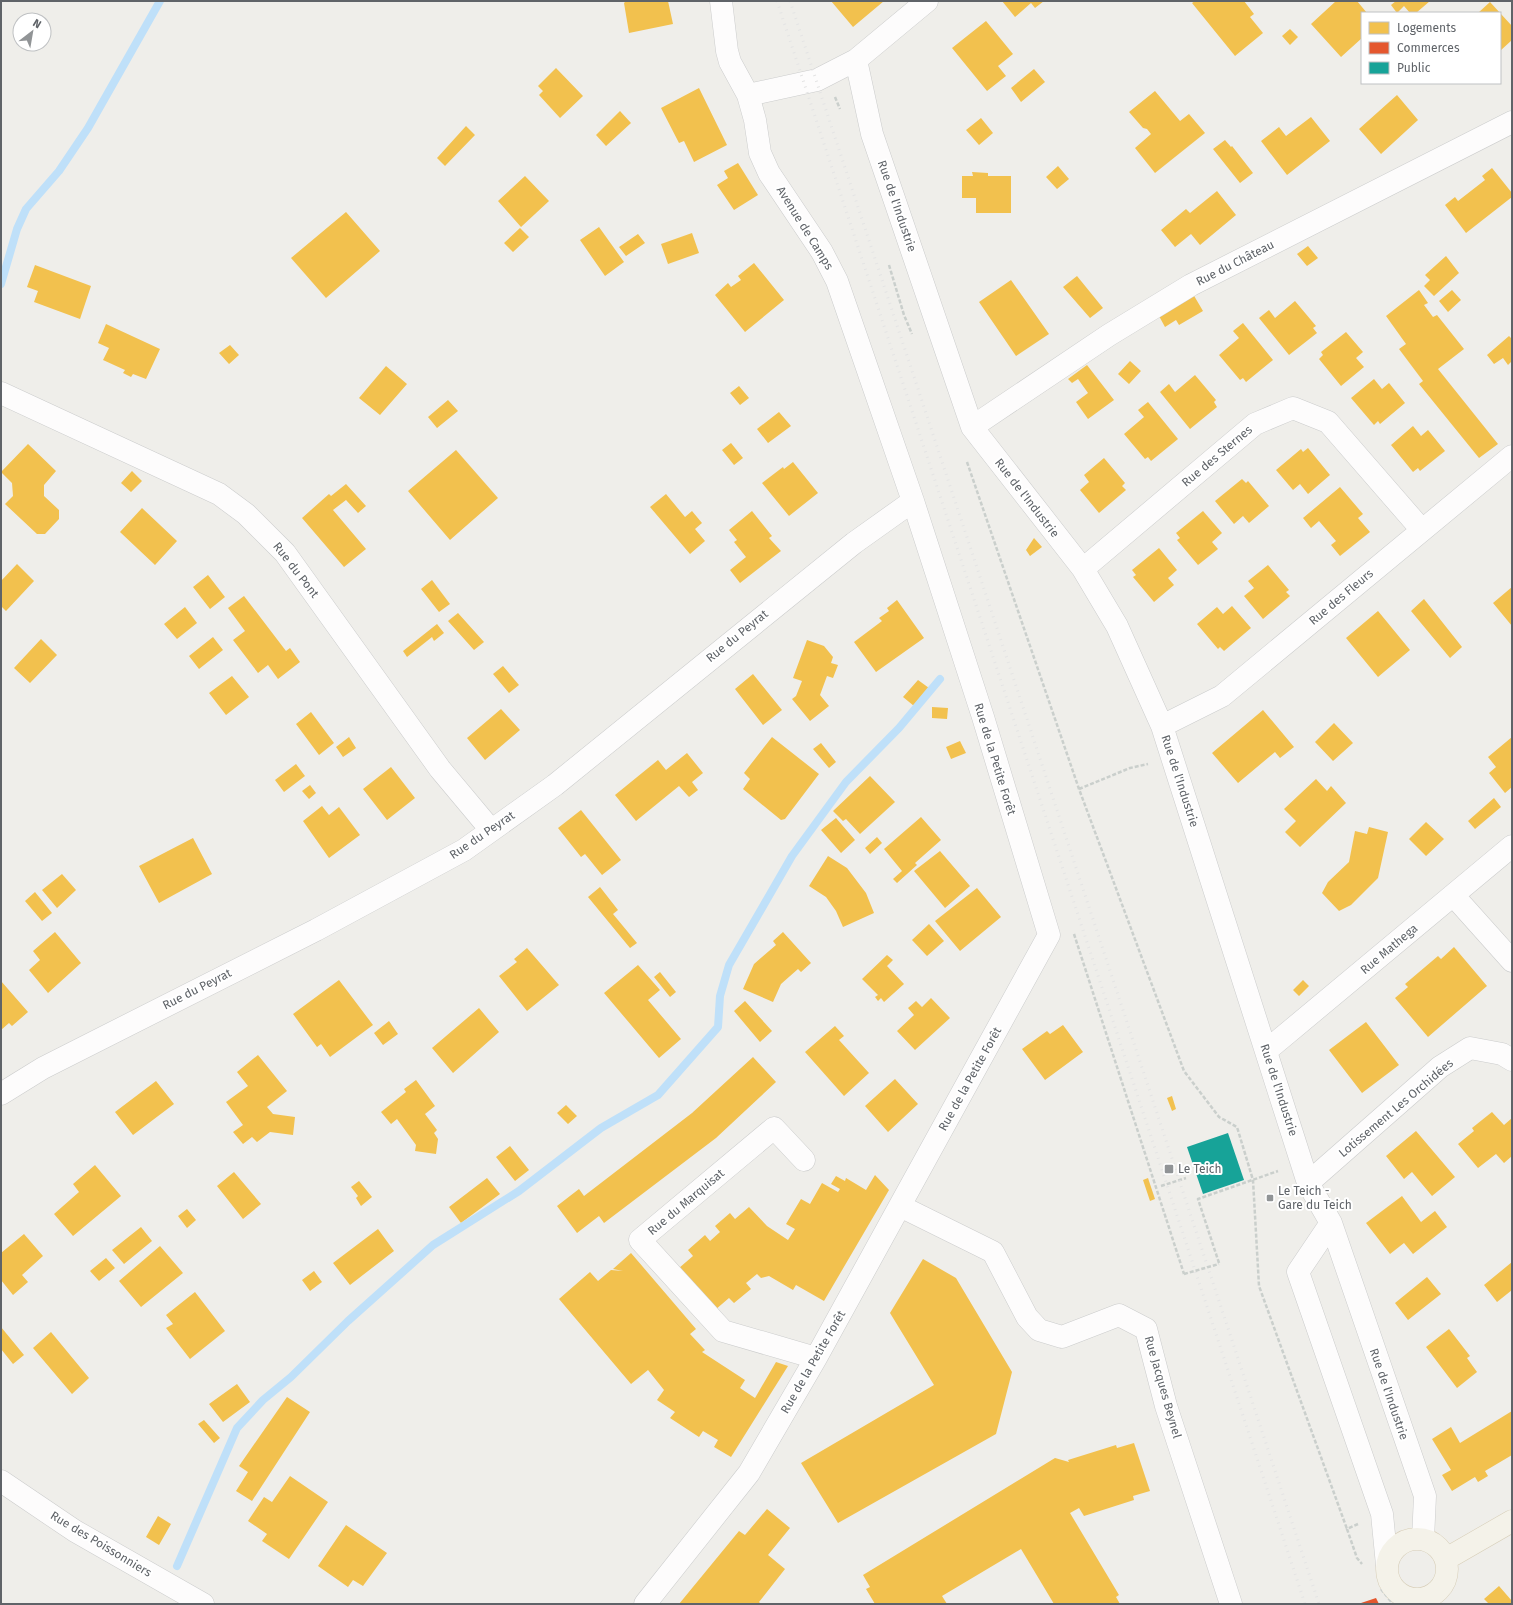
<svg xmlns="http://www.w3.org/2000/svg" width="1513" height="1605" viewBox="0 0 1513 1605" font-family="'Fira Sans',sans-serif">
<rect width="100%" height="100%" fill="#efeeea"/>
<path fill="#f2c14e" d="M626 1H668L673 24 629 33 624 3Z
M831 1H884L853 27Z
M1002 1H1044L1035 8 1031 3 1015 17Z
M1195 1H1244L1254 14 1250 17 1263 33 1235 56 1192 3Z
M1336 1H1357L1367 13H1362V38L1341 57 1311 24Z
M1396 1H1430L1416 13H1410L1404 6 1397 13 1391 5Z
M1490 2 1512 26V40L1500 51V13H1478Z
M986 21 1013 54 998 66 1006 76 987 91 952 48Z
M1290 29 1298 37 1290 45 1282 36Z
M556 68 583 96 560 118 539 95 543 91 538 86Z
M1034 69 1045 82 1021 102 1011 88Z
M699 88 727 145 694 162 684 141 679 143 661 108Z
M1155 91 1180 121 1189 114 1205 133 1155 173 1135 148 1151 134 1147 129 1143 128 1129 112Z
M1397 95 1418 120 1381 154 1359 129Z
M620 111 631 123 606 146 596 135Z
M1311 117 1330 141 1287 175 1261 141 1279 127 1286 136Z
M981 118 993 133 979 145 966 130Z
M466 126 475 135 445 166 437 158Z
M1225 140 1231 147 1232 146 1253 173 1240 183 1213 149Z
M738 163 758 195 734 210 717 185 728 178 724 171Z
M1058 166 1069 179 1057 189 1046 177Z
M1492 168 1512 193V197L1466 233 1445 205 1455 197 1458 201 1485 180 1482 176Z
M972 172 988 173V176H1011V213H976V198H962V176H973Z
M525 176 549 201 521 227 498 201Z
M1217 191 1236 215 1200 245 1191 234 1175 247 1161 230 1186 209 1190 213Z
M346 212 380 251 326 298 291 258Z
M599 227 624 262 605 276 580 240Z
M520 228 529 237 513 252 504 243Z
M692 233 699 253 668 264 661 244Z
M638 234 645 243 626 256 619 247Z
M1308 246 1318 258 1307 266 1297 254Z
M1446 256 1459 273 1434 296 1424 286 1430 280 1425 275Z
M754 263 784 300 745 332 715 295 728 283 731 287 741 280 738 276Z
M35 265 91 286 80 319 34 302 38 291 27 287Z
M1077 276 1103 308 1090 318 1063 287Z
M1011 280 1049 334 1016 356 979 302Z
M1419 290 1428 303 1424 305 1433 317 1437 315 1464 349 1438 369 1498 444 1479 458 1419 384 1423 381 1399 349 1406 344 1386 316Z
M1452 290 1461 300 1448 312 1439 301Z
M1193 294 1203 311 1179 325 1176 320 1165 327 1159 316Z
M1295 301 1316 326 1313 328 1317 333 1289 355 1259 318 1269 310 1275 318Z
M1243 323 1273 360 1246 382 1243 378 1240 380 1219 355 1239 338 1233 331Z
M106 324 160 349 146 379 133 374 131 377 123 373 125 370 103 360 109 348 98 343Z
M1346 332 1363 352 1356 358 1364 367 1341 386 1319 359 1323 355 1321 352Z
M1509 336 1512 339V361L1508 365 1503 358 1494 364 1487 355Z
M230 345 239 355 229 364 219 353Z
M1130 361 1141 371 1129 384 1118 374Z
M1087 365 1114 400 1088 419 1076 402 1088 393 1078 379 1072 383 1068 379Z
M386 366 407 384 380 415 359 398Z
M1195 375 1216 400 1214 402 1217 407 1190 429 1160 392 1169 384 1175 392Z
M1374 379 1382 389 1389 383 1405 403 1380 424 1378 421 1374 425 1351 398Z
M739 386 749 398 740 405 730 393Z
M448 400 458 411 437 428 428 417Z
M1148 402 1178 439 1151 461 1148 457 1145 459 1124 434 1144 417 1138 410Z
M779 412 791 426 768 443 757 429Z
M1413 426 1421 436 1428 430 1445 451 1420 471 1418 468 1413 472 1391 445Z
M731 443 743 458 734 465 722 450Z
M28 444 56 471 44 485V496L59 510V519L45 534H37L5 504 13 496 12 483 1 472Z
M1308 448 1330 475 1308 494 1300 484 1293 490 1276 470 1301 449 1303 452Z
M456 450 498 498 450 540 408 491Z
M1104 458 1125 483 1122 486 1126 490 1099 513 1080 490 1089 482 1084 475Z
M793 462 818 493 789 516 762 483 783 467 784 469Z
M132 471 142 481 131 492 121 483Z
M1242 479 1246 483 1248 481 1269 506 1249 523 1243 516 1234 524 1215 501Z
M346 484 366 506 358 513 346 500 333 510 366 549 344 567 302 518 329 494 331 496Z
M1340 487 1363 514 1358 518 1370 532 1340 556 1331 545 1336 541 1319 521 1311 528 1303 518Z
M666 494 685 517 692 511 702 523 695 529 705 541 690 554 650 507Z
M142 508 177 541 155 565 120 532Z
M752 511 772 536 769 538 781 551 740 583 730 570 746 557 734 542 737 540 729 530Z
M1203 511 1222 533 1212 542 1218 549 1198 565 1177 540 1180 538 1176 533Z
M1034 538 1042 547 1030 556 1026 550Z
M1159 548 1177 570 1168 578 1174 585 1154 602 1133 577 1136 575 1132 570Z
M17 564 34 581 6 611 1 606V581Z
M1268 565 1289 590 1286 592 1290 596 1263 619 1244 596 1254 588 1248 581Z
M208 575 225 597 210 609 193 587Z
M432 580 450 604 439 612 421 589Z
M1512 587V626L1493 603Z
M244 596 286 651 290 648 300 662 278 679 268 665 258 673 233 640 245 631 228 608Z
M1424 599 1462 647 1450 658 1411 611Z
M897 600 924 638 876 672 854 642 882 621 879 618 889 611 887 608Z
M1232 606 1251 628 1224 651 1220 647 1218 649 1197 624 1217 607 1223 614Z
M185 607 197 623 177 639 164 624Z
M1378 611 1410 650 1378 677 1346 638Z
M458 613 484 642 474 650 448 621Z
M437 624 444 633 434 641 432 637 407 657 403 651Z
M213 637 223 650 199 669 189 656Z
M41 639 57 655 30 683 14 668Z
M807 640 824 646 833 657 831 663 838 665 833 678 827 676 820 695 829 706 810 721 792 699 796 696 802 681 793 678Z
M503 666 519 685 509 693 493 674Z
M753 674 782 710 763 725 735 689Z
M232 676 249 697 226 715 209 693Z
M918 680 929 688 914 706 903 697Z
M932 707 948 708 947 719 932 718Z
M501 709 520 730 485 760 467 738Z
M1263 710 1294 747 1280 758 1275 752 1238 783 1212 753Z
M311 712 334 743 319 755 296 724Z
M1334 723 1353 743 1333 761 1315 742Z
M349 737 356 748 343 757 336 747Z
M772 737 819 774 785 819 781 820 743 789 750 779 744 773Z
M1512 737V787L1505 793 1489 773 1496 767 1488 757Z
M960 741 966 753 951 759 946 747Z
M821 743 836 762 829 768 813 749Z
M687 753 703 773 692 782 698 790 689 797 679 786 636 821 615 795 658 760 666 770Z
M296 764 305 776 284 792 275 780Z
M391 767 415 798 387 820 363 789Z
M870 776 895 802 860 834 846 819 843 821 833 811Z
M1316 779 1327 791 1331 786 1346 803 1300 847 1285 832 1296 821 1284 809Z
M310 785 316 793 309 799 302 791Z
M1494 798 1501 807 1475 829 1468 821Z
M322 806 329 815 339 807 360 835 329 858 303 821Z
M581 810 621 860 602 875 585 854 581 857 558 828Z
M921 817 941 840 915 863 917 865 897 883 893 879 902 871 884 849Z
M836 818 855 840 841 853 821 830Z
M1426 822 1444 839 1426 856 1409 839Z
M1369 827 1388 832 1378 878 1351 905 1339 911 1322 893 1328 882 1349 862 1355 831 1367 834Z
M877 837 882 843 870 854 865 848Z
M193 838 212 874 159 903 139 866Z
M940 851 970 886 945 908 914 871Z
M828 856 847 868 866 893 874 913 843 927 836 911 826 897 809 886Z
M62 874 76 890 57 908 42 890Z
M600 887 618 910 613 914 637 943 630 948 588 897Z
M977 888 1001 917 960 951 935 921Z
M35 892 52 913 42 921 25 901Z
M929 924 944 941 927 956 912 940Z
M55 932 81 963 48 993 29 970 40 960 33 951Z
M783 932 811 963 801 972 798 969 781 984 773 1002 743 989 754 964 776 945 773 941Z
M1454 947 1487 986 1428 1037 1395 998 1408 987 1405 984 1438 956 1441 959Z
M527 948 559 985 527 1011 499 976 517 962 514 959Z
M887 955 893 960 887 966 904 984 884 1002 881 998 878 1001 875 997 878 995 862 979Z
M638 965 660 990 648 1000 681 1039 659 1058 604 993Z
M660 972 676 992 670 997 654 977Z
M339 980 373 1025 330 1057 321 1044 317 1047 293 1014Z
M1303 980 1309 986 1299 996 1293 990Z
M1 981 28 1012 12 1026 9 1023 1 1030Z
M931 998 950 1018 915 1050 897 1031 914 1015 908 1008 916 1001 922 1007Z
M745 1001 772 1031 760 1042 734 1011Z
M479 1008 499 1032 453 1073 432 1048Z
M389 1021 398 1034 383 1045 374 1033Z
M1366 1022 1399 1065 1362 1093 1329 1050Z
M1063 1025 1083 1052 1045 1080 1022 1049 1047 1031 1050 1034Z
M835 1026 844 1036 839 1040 869 1073 844 1096 805 1052Z
M258 1055 287 1091 267 1107 273 1114 295 1117 293 1135 270 1132 257 1142 252 1137 243 1144 233 1132 243 1125 226 1102 248 1086 237 1072Z
M753 1057 776 1082 716 1138 604 1223 599 1216 577 1233 557 1206 579 1189 584 1196 692 1113Z
M895 1079 918 1104 888 1132 865 1106Z
M416 1080 435 1106 425 1114 437 1130 434 1133 438 1139 436 1154 415 1151 416 1145 397 1119 391 1124 381 1112 406 1092 404 1089Z
M156 1081 174 1104 133 1135 115 1112Z
M1172 1096 1176 1109 1172 1111 1167 1098Z
M566 1105 577 1116 568 1124 557 1113Z
M1492 1112 1504 1125 1512 1118V1156L1504 1163 1496 1154 1478 1168 1458 1144 1474 1131 1472 1128Z
M1416 1131 1455 1177 1432 1196 1412 1172 1404 1179 1386 1156Z
M510 1146 529 1170 515 1181 496 1157Z
M95 1165 121 1196 73 1236 54 1214 79 1192 73 1184Z
M234 1172 261 1204 243 1219 217 1186Z
M875 1175 889 1190 824 1301 796 1285 793 1290 769 1276 761 1278 757 1274 746 1283 751 1289 734 1303 729 1298 715 1310 679 1268 693 1256 688 1250 705 1235 710 1241 720 1232 715 1226 730 1213 735 1219 749 1207 767 1226 788 1240 795 1229 786 1224 801 1199 810 1204 822 1183 838 1192 840 1189 831 1184 836 1176 845 1181 846 1178 866 1190Z
M487 1178 500 1194 461 1223 449 1207Z
M1148 1178 1155 1199 1150 1201 1143 1180Z
M359 1181 372 1197 361 1206 356 1198 358 1196 351 1187Z
M1402 1196 1421 1222 1435 1211 1447 1227 1413 1254 1404 1243 1390 1254 1366 1223Z
M187 1209 196 1220 187 1228 178 1216Z
M141 1227 152 1241 124 1264 112 1250Z
M378 1229 394 1251 350 1285 333 1263Z
M24 1234 43 1256 22 1275 28 1282 13 1295 1 1280V1253Z
M160 1246 183 1273 141 1307 119 1281Z
M631 1253 696 1329 690 1334 705 1350 702 1352 745 1380 740 1388 755 1398 776 1362 788 1366 731 1457 714 1447 718 1440 703 1431 699 1437 670 1418 675 1412 657 1400 664 1390 648 1370 631 1384 559 1299 590 1272 598 1281 611 1270 623 1271 613 1269Z
M106 1258 115 1268 99 1281 90 1271Z
M923 1259 956 1278 1012 1372 996 1434 838 1523 801 1463 934 1385 890 1313Z
M1512 1262V1290L1497 1302 1484 1285Z
M314 1271 322 1282 310 1291 302 1280Z
M1427 1277 1441 1294 1408 1320 1395 1303Z
M195 1292 225 1331 190 1359 166 1328 173 1324 166 1315Z
M1 1327 24 1355 13 1364 1 1349Z
M1449 1329 1470 1356 1467 1358 1477 1372 1457 1388 1426 1347Z
M51 1332 89 1378 72 1394 33 1348Z
M237 1384 250 1402 223 1422 209 1404Z
M287 1397 310 1412 252 1501 236 1491 248 1472 239 1466Z
M1512 1411V1455L1485 1471 1488 1476 1478 1482 1475 1477 1452 1491 1442 1475 1451 1470 1432 1439 1451 1427 1460 1443Z
M204 1420 220 1438 214 1443 198 1424Z
M1134 1443 1150 1491 1133 1496 1134 1500 1084 1516 1079 1508 1070 1513 1119 1595 1116 1597 1120 1604H1054L1021 1549 942 1596 947 1604H875L866 1589 870 1587 863 1575 1055 1458 1069 1462 1068 1460 1116 1445 1117 1448Z
M290 1476 328 1502 289 1559 262 1541 267 1534 248 1521 264 1497 272 1502Z
M767 1509 790 1528 768 1555 785 1569 759 1602 761 1604H679L739 1531 745 1535Z
M158 1516 171 1524 159 1545 146 1537Z
M346 1525 387 1553 363 1586 353 1580 348 1587 318 1566Z
M1499 1586 1512 1601V1604H1487L1488 1603 1484 1599Z"/>
<path fill="#e4572e" d="M1376 1598 1379 1604H1358Z"/>
<path fill="#17a398" d="M1228 1133 1244 1180 1203 1194 1187 1147Z"/>
<g fill="none" stroke-linecap="round" stroke-linejoin="round">
<path stroke="#bfe0f9" stroke-width="8" d="M1 284 17 229 26 209 59 171 88 128 160 1
M177 1566 237 1428 263 1400 291 1377 348 1321 433 1245 519 1191 601 1128 658 1095 718 1027 720 996 729 965 792 856 846 782 899 728 940 679"/>
<g stroke="#cbcccc" stroke-width="23">
<path id="minor" d="M856 60 872 134 972 427 1083 569 1117 626 1162 726 1308 1183 1331 1223 1425 1496 1423 1539
M748 95 817 80 856 60 927 1
M1 393 219 494 246 514 285 553 440 769 491 830
M972 427 1109 335 1191 285 1512 122
M1083 569 1255 424 1293 408 1328 422 1421 529
M1162 726 1222 696 1512 456
M1453 895 1512 961
M1266 1051 1512 846
M1 1094 43 1068 316 930 464 850 555 785 854 543 913 501
M804 1160 774 1128 640 1240 723 1331 816 1358
M1308 1183 1440 1067 1470 1048 1502 1054 1512 1060
M900 1206 993 1252 1027 1317 1039 1330 1062 1337 1119 1315 1146 1329 1166 1406 1231 1604
M1331 1223 1298 1272 1382 1514 1387 1565
M1 1481 75 1531 203 1604
M645 1604 749 1473 816 1358 1049 935 983 717 913 501 837 281 822 252 769 173 760 153 755 120 748 95 730 62 727 51 721 1"/>
</g>
<g stroke="#d7ceb8" stroke-width="23">
<path id="major" d="M1387 1569a30 30 0 1 1 60 0a30 30 0 1 1-60 0Z
M1446 1559 1512 1521"/>
</g>
<path stroke="#cacfcc" stroke-width="2.5" stroke-dasharray="4 2" stroke-linecap="butt" d="M835 97 840 109
M889 265 904 315 912 334
M967 462 1079 789 1184 1071 1219 1117 1237 1127 1253 1180 1259 1286 1347 1529
M1079 789 1130 768 1148 764
M1074 934 1184 1274
M1161 1186 1186 1178
M1219 1263 1198 1199 1278 1171
M1358 1524 1347 1529 1357 1558 1362 1564
M1381 1589 1393 1604"/>
<use href="#minor" stroke="#fdfcfc" stroke-width="22"/>
<use href="#major" stroke="#f4f2e9" stroke-width="22"/>
<path stroke="#e4e4e4" stroke-width="3" stroke-dasharray="1 5" stroke-linecap="butt" d="M777 1 1305 1604
M790 1 1319 1604"/>
<path stroke="#cacfcc" stroke-width="2.5" stroke-dasharray="4 2" stroke-linecap="butt" d="M1184 1274 1219 1264"/>
</g>
<g fill="#919496" stroke="#fff" stroke-width="1.5">
<rect x="1164" y="1164" width="10" height="10" rx="2"/>
<rect x="1266" y="1194" width="8" height="8" rx="2"/>
</g>
<g text-anchor="middle" stroke-width="4" stroke-linejoin="round" paint-order="stroke">
<g font-size="12" fill="#5f6368" stroke="#fff">
<text transform="translate(897 206) rotate(71)" y="4">Rue de l'Industrie</text>
<text transform="translate(805 228) rotate(58)" y="4">Avenue de Camps</text>
<text transform="translate(1235 263) rotate(-27)" y="4">Rue du Château</text>
<text transform="translate(1217 456) rotate(-40)" y="4">Rue des Sternes</text>
<text transform="translate(1027 498) rotate(52)" y="4">Rue de l'Industrie</text>
<text transform="translate(296 570) rotate(52)" y="4">Rue du Pont</text>
<text transform="translate(1341 597) rotate(-40)" y="4">Rue des Fleurs</text>
<text transform="translate(737 636) rotate(-39)" y="4">Rue du Peyrat</text>
<text transform="translate(995 759) rotate(73)" y="4">Rue de la Petite Forêt</text>
<text transform="translate(1180 781) rotate(72)" y="4">Rue de l'Industrie</text>
<text transform="translate(482 835) rotate(-34)" y="4">Rue du Peyrat</text>
<text transform="translate(1389 949) rotate(-40)" y="4">Rue Mathega</text>
<text transform="translate(197 989) rotate(-27)" y="4">Rue du Peyrat</text>
<text transform="translate(970 1079) rotate(-61)" y="4">Rue de la Petite Forêt</text>
<text transform="translate(1279 1090) rotate(72)" y="4">Rue de l'Industrie</text>
<text transform="translate(1396 1108) rotate(-40)" y="4">Lotissement Les Orchidées</text>
<text transform="translate(686 1202) rotate(-40)" y="4">Rue du Marquisat</text>
<text transform="translate(813 1362) rotate(-60)" y="4">Rue de la Petite Forêt</text>
<text transform="translate(1163 1387) rotate(74)" y="4">Rue Jacques Beynel</text>
<text transform="translate(1389 1394) rotate(71)" y="4">Rue de l'Industrie</text>
<text transform="translate(101 1544) rotate(31)" y="4">Rue des Poissonniers</text>
</g>
<g font-size="12" fill="#5f6368" stroke="#fff" text-anchor="start">
<text x="1178" y="1173">Le Teich</text>
<text x="1278" y="1195">Le Teich -<tspan x="1278" dy="14">Gare du Teich</tspan></text>
</g>
</g>
<rect width="1513" height="1605" fill="none" stroke="#5f6368" stroke-width="4"/>
<rect x="1361" y="12" width="140" height="72" fill="#ffffff" stroke="#bfc1c3"/>
<rect x="1369" y="22" width="20" height="12" fill="#f2c14e" stroke="#bfc1c3"/>
<text x="1397" y="32" font-size="12" fill="#5f6368">Logements</text>
<rect x="1369" y="42" width="20" height="12" fill="#e4572e" stroke="#bfc1c3"/>
<text x="1397" y="52" font-size="12" fill="#5f6368">Commerces</text>
<rect x="1369" y="62" width="20" height="12" fill="#17a398" stroke="#bfc1c3"/>
<text x="1397" y="72" font-size="12" fill="#5f6368">Public</text>
<g transform="translate(32 32) rotate(31)"><circle r="19" fill="#ffffff" stroke="#bfc1c3"/>
<path d="M0-3L7 15L0 10L-7 15Z" fill="#919496"/>
<text y="-6" font-size="11" font-weight="bold" text-anchor="middle" fill="#5f6368">N</text>
</g>
</svg>
